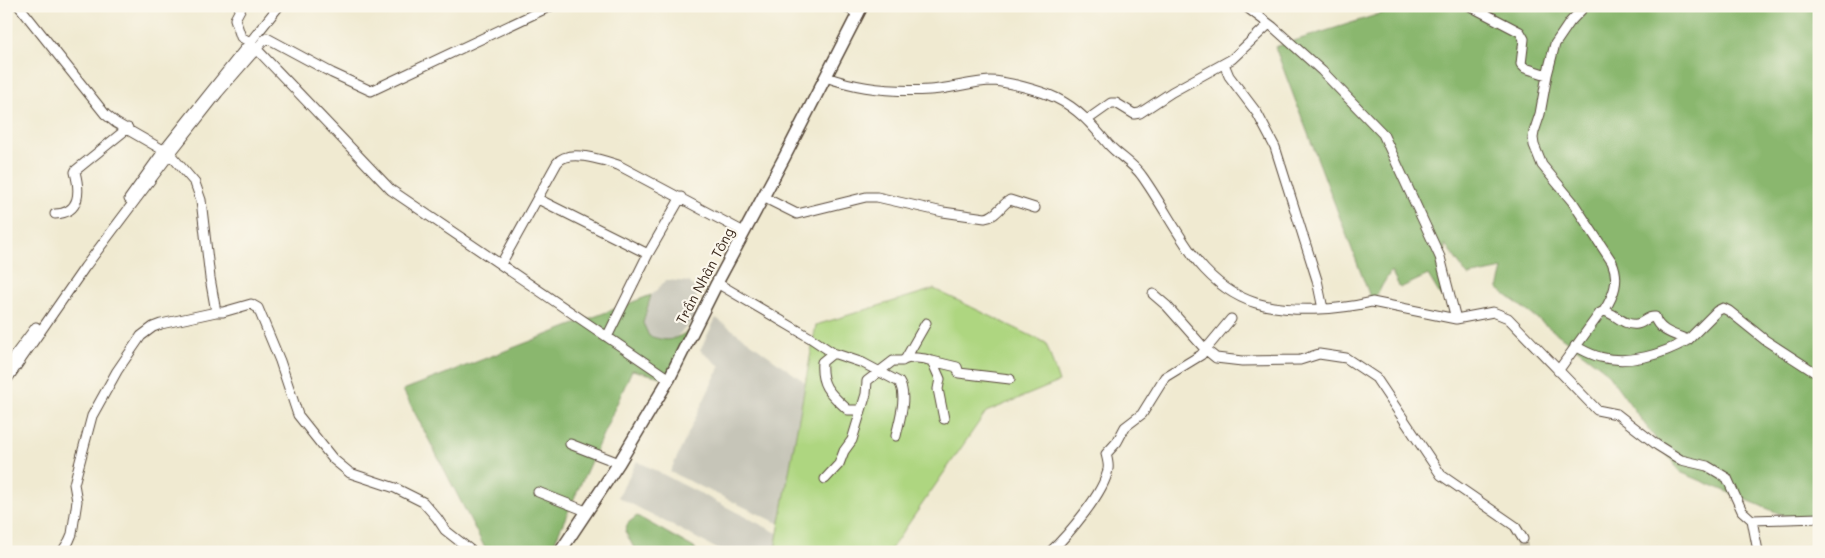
<svg xmlns="http://www.w3.org/2000/svg" width="1825" height="558" viewBox="0 0 1825 558" font-family="Mali,sans-serif">
<rect width="100%" height="100%" fill="#fbf7ec"/>
<filter id="ink" filterUnits="userSpaceOnUse"><feTurbulence type="fractalNoise" baseFrequency=".02" numOctaves="2"/><feDisplacementMap in="SourceGraphic" scale="10" xChannelSelector="R" yChannelSelector="G"/><feConvolveMatrix kernelMatrix="1 2 1 2 8 2 1 2 1" color-interpolation-filters="sRGB"/></filter>
<filter id="wash" filterUnits="userSpaceOnUse"><feTurbulence type="fractalNoise" baseFrequency=".0096" numOctaves="4" result="noise"/><feDisplacementMap in="SourceGraphic" scale="20" xChannelSelector="R" yChannelSelector="G"/><feGaussianBlur stdDeviation="1.12" result="paint"/><feColorMatrix in="noise" values="0 0 0 0 0 0 0 0 0 0 0 0 0 0 0 0 0 1.4 0 .05"/><feComposite in="paint" operator="in"/></filter>
<g filter="url(#wash)">
<rect width="100%" height="100%" fill="#f0ead1"/>
<path fill="#c6c5b8" d="M666 280 689 282 695 288 697 300 695 319 675 338 665 341 649 336 643 323 645 302Z
M716 318 823 395 780 524 670 472 720 366 700 350Z
M637 461 785 537 777 552H723L618 497Z"/>
<path fill="#aed680" stroke="#74804f" d="M934 289 1046 343 1059 382 986 412 889 552H780L775 549 816 325Z"/>
<path fill="#8ab76e" stroke="#627046" d="M1405 6H1819V516L1802 523 1680 472 1605 370 1498 289 1503 269 1468 276 1445 244 1442 298 1428 275 1400 288 1391 271 1372 302 1275 47Z
M651 295 643 323 649 336C669 342 671 341 689 331L669 379 632 370 550 552H487L403 390Z
M637 516 696 549 694 552H636L625 531 628 523Z"/>
</g>
<g filter="url(#ink)">
<g fill="none" stroke-linecap="round" stroke-linejoin="round">
<path stroke="#ccc4ad" stroke-width="9" stroke-dasharray="9 4.5" stroke-linecap="butt" d="M1523 539 1524 552"/>
<g stroke="#564739" stroke-width="11">
<path id="minor" d="M19 6 105 114 116 123 170 154 195 183 201 200 210 278 216 312
M242 6 235 19 241 37 250 42 391 190 669 379
M846 6 858 15
M1245 6 1273 27 1322 71 1383 134 1440 257 1456 319
M1470 6 1520 32 1524 39 1521 64 1525 68 1547 75
M1585 6 1570 22 1555 44 1547 75 1540 114 1534 132 1533 138 1534 145 1542 165 1572 201 1612 262C1620 280 1614 295 1604 311
M1224 64 1229 76 1257 113 1275 147 1317 280 1323 309
M826 77C859 89 895 92 930 90 950 89 970 82 990 81 1006 81 1042 91 1056 98 1079 109 1093 126 1109 145 1119 156 1134 164 1142 176 1162 204 1177 235 1198 262 1213 280 1233 296 1256 303 1290 313 1339 310 1372 302L1456 319 1493 312 1508 318 1597 410 1617 414 1657 445 1681 460 1707 466 1727 478 1742 511 1752 520 1758 551
M1087 120 1111 103H1116L1134 114 1140 113 1172 92 1232 59 1269 24
M763 197 797 214 866 197H877L943 212 985 218C996 217 1001 205 1010 200L1035 208
M129 199 164 150 279 6
M538 199 648 254
M55 214C81 213 80 191 75 172L76 170 128 128
M501 264 557 163C568 148 603 160 618 165L744 232
M717 283 809 337 833 353 863 363 899 382C908 396 899 421 896 436
M1153 294 1167 306 1205 349 1216 358 1242 361 1300 360 1319 354 1346 358 1376 378 1441 475 1515 526 1523 539
M607 337 648 254 681 197
M1575 346C1583 350 1591 355 1600 357 1630 365 1663 354 1688 340
M833 353 822 362C820 387 831 394 848 410H861
M906 358 926 323
M932 361 957 367 959 373 1010 379
M6 367 36 327
M1558 371 1600 313 1604 311C1615 313 1623 326 1637 324 1644 323 1647 316 1655 317 1658 331 1676 335 1688 340L1717 311 1723 308 1729 311 1765 340 1819 375
M6 381 85 267 170 154 218 93 265 39 267 38 332 73 371 91 551 6
M570 444 619 463
M825 479 839 464 844 451 852 440 866 394 867 381 893 361H902C909 356 924 358 932 361L940 379 938 389 944 419
M538 492 586 511
M1752 520 1819 518
M62 552 69 541 72 534 77 501 74 484 92 416 117 371 141 336 153 327 161 324 216 312H223L251 304 258 308 280 361 298 415 333 459 350 473 395 488 423 502 437 518 445 530 473 552
M1050 552C1067 536 1105 492 1108 469 1109 465 1107 458 1106 454L1117 442 1125 427 1142 414 1165 377 1201 355 1231 319"/>
</g>
<g stroke="#564739" stroke-width="14">
<path id="tertiary" d="M560 552 619 463 669 379 717 283 784 158 862 6"/>
</g>
<use href="#minor" stroke="#fff" stroke-width="9"/>
<use href="#tertiary" stroke="#fff" stroke-width="11"/>
</g>
</g>
<g text-anchor="middle" stroke-width="4.5" stroke-linejoin="round" paint-order="stroke">
<g font-size="14" fill="#3b2a1e" stroke="#fbf7ec">
<text transform="translate(705 276) rotate(-62)" y="5">Trần Nhân Tông</text>
</g>
</g>
<rect width="1825" height="558" fill="none" stroke="#fbf7ec" stroke-width="25"/>
</svg>
